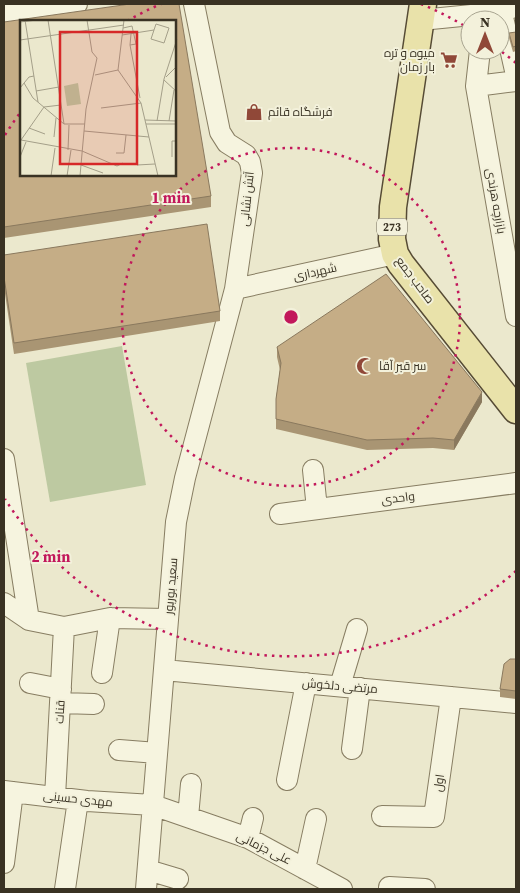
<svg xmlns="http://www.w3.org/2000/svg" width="520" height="893" viewBox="0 0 520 893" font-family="'Source Serif 4',Cairo,serif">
<rect width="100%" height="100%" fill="#ebe8cd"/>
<path fill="#bdc9a1" d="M122 346 146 485 50 502 26 363Z"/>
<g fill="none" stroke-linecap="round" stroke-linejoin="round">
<g stroke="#877d62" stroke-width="22">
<path id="minor" d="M500 4 516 75
M4 14 77 4
M421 20 502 12 516 6
M480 50 476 86 516 81
M476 86 516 316
M235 289 395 254
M4 459 29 620
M313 470 317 509
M280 514 516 483
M4 603 29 620 64 627 110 618 168 619
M164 670 516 703
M102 673 110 618
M30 683 61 689
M340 686 357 629
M61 703 94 704
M352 749 360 688
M119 750 157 753
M287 780 306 683
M4 791 87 801 153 805 248 838 342 889
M55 797 64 627
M382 816 434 817 451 697
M188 817 191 784
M248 838 253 818
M4 863 13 792
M305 869 316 819
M148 870 178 879
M65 889 78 800
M146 889 176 522 185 478 235 289 252 173 250 162 246 155 227 143 220 132 194 4
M389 889V887L425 889"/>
</g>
<g stroke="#564b35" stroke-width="29">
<path id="major" d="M423 4 393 207 392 239 395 254 401 264 516 410"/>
</g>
<use href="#minor" stroke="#f6f4df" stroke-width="20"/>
<use href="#major" stroke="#e9e2aa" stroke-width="26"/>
</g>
<path fill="#a99573" d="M4 22 211 196V207L4 238Z
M516 32V51L513 52 509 38V33Z
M4 255 220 311V321L14 354 4 287Z
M277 347 482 402 454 450 433 448 367 450 276 429V399L280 370 277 357Z
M516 659V699L500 697V689Z"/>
<path fill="#8a795e" d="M482 392V402L454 450V440Z"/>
<path fill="#c5ad86" stroke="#8a795e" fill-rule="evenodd" d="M130 4H179L211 196 4 227V22ZM21 21H175V175H21Z
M516 32V46L513 47 509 33Z
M207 224 220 311 14 343 4 277V255Z
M386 274 482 392 454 440 433 438 367 440 276 419V399L281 363 277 347Z
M510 659H516V691L500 689 504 664Z"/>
<g fill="none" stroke="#c2185b" stroke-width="2.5" stroke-dasharray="2.5 5">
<circle cx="291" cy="317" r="169"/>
<path d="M516 571A339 339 0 0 1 5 499M5 135A339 339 0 0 1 20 113M127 21A339 339 0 0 1 161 4M421 4A339 339 0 0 1 468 28M502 52A339 339 0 0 1 516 63"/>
</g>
<defs>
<g id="supermarket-bare" transform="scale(1.35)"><path d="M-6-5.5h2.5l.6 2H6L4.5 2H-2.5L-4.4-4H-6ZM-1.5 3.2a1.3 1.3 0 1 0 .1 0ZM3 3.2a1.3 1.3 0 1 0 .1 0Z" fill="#904838" stroke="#f3f1db" stroke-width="2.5" paint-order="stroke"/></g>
<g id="shop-bare" transform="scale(1.35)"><path d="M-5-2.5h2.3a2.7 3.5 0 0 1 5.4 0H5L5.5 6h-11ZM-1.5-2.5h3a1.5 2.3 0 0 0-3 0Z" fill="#904838" stroke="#f3f1db" stroke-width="2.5" paint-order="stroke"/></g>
<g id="mosque-bare" transform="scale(1.35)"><path d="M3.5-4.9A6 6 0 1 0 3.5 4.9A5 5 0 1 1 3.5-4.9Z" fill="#904838" stroke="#f3f1db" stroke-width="2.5" paint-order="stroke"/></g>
</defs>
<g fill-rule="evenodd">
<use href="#supermarket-bare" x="449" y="60"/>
<use href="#shop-bare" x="254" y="112"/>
<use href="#mosque-bare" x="365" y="366"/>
</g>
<g text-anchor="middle" stroke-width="4" stroke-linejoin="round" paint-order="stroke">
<rect fill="#f3f1db" stroke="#716b5a" stroke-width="1" x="377" y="218.5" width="30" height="17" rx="4"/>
<g font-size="11" font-weight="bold" fill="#393223">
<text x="392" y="231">273</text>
</g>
<g font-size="12" fill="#393223" stroke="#f3f1db" text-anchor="start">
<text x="435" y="57" text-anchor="end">میوه و تره<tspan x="435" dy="14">بار زمان</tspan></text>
<text x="268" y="116">فرشگاه قائم</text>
<text x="379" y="370">سر قبر آقا</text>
</g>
<g font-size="12" fill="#393223" stroke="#f3f1db">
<text transform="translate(247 199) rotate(-84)" y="4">آتش نشانی</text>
<text transform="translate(496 201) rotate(80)" y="4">بازارچه هرندی</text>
<text transform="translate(315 272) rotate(-12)" y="4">شهرداری</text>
<text transform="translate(415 280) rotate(53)" y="4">صاحب جمع</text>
<text transform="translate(398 498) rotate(-7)" y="4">واحدی</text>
<text transform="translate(171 586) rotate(-85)" y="4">سعید بوربور</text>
<text transform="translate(340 686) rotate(5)" y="4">مرتضی دلخوش</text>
<text transform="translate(60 712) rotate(-87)" y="4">قنات</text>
<text transform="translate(439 783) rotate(-82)" y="4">اول</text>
<text transform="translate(78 799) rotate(6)" y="4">مهدی حسینی</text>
<text transform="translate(264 848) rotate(26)" y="4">علی جزمانی</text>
</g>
</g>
<g transform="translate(20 20)">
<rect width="156" height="156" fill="#ebe8cd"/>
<path d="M58 63 61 84 47 86 44 66Z" fill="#bdc9a1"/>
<path fill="none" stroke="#a49f89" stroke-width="1" d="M5 0 18 82M28 0 44 104M104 0 98 50 121 83 138 156M0 2 17 0M136 4 149 8 144 23 131 19ZM103 8 112 6 116 24 110 25 111 14M102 15 134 10M0 20 104 5M110 25 120 78M75 55 98 50M146 57 157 46M144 60 157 72M4 63 13 78 44 104H65M0 68 9 57 14 56M16 71 39 67M81 88 121 83M125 100 157 101M137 101 144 59 157 19M149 101 154 70M126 104H157M9 108 25 114M64 111 129 117M34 117 36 98M1 120 62 131 97 146 103 143M1 120 24 87 41 85M48 130 49 105M96 133H104L106 115M0 137 6 122M152 137V121H157M61 145 83 153M117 145 135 144M31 156 35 128M47 156 51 130M60 156 66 89 77 38 72 32 67 0"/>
<path fill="#d62828" fill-opacity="0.15" stroke="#d62828" stroke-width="2.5" d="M40 12H117V144H40Z"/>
<rect width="156" height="156" fill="none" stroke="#393223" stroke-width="2.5"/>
</g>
<circle cx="291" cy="317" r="8" fill="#c2185b" stroke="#f3f1db" stroke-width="2.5"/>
<g font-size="15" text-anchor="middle" font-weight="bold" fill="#c2185b" stroke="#f3f1db" stroke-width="4" stroke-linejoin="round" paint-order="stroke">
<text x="171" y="203">1 min</text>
<text x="51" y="562">2 min</text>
</g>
<rect width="520" height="893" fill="none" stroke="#393223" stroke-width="10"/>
<g transform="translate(485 35)"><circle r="24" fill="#f3f1db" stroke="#a9a591"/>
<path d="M0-4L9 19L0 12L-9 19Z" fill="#904838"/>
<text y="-8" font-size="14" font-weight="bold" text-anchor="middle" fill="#393223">N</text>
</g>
</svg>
